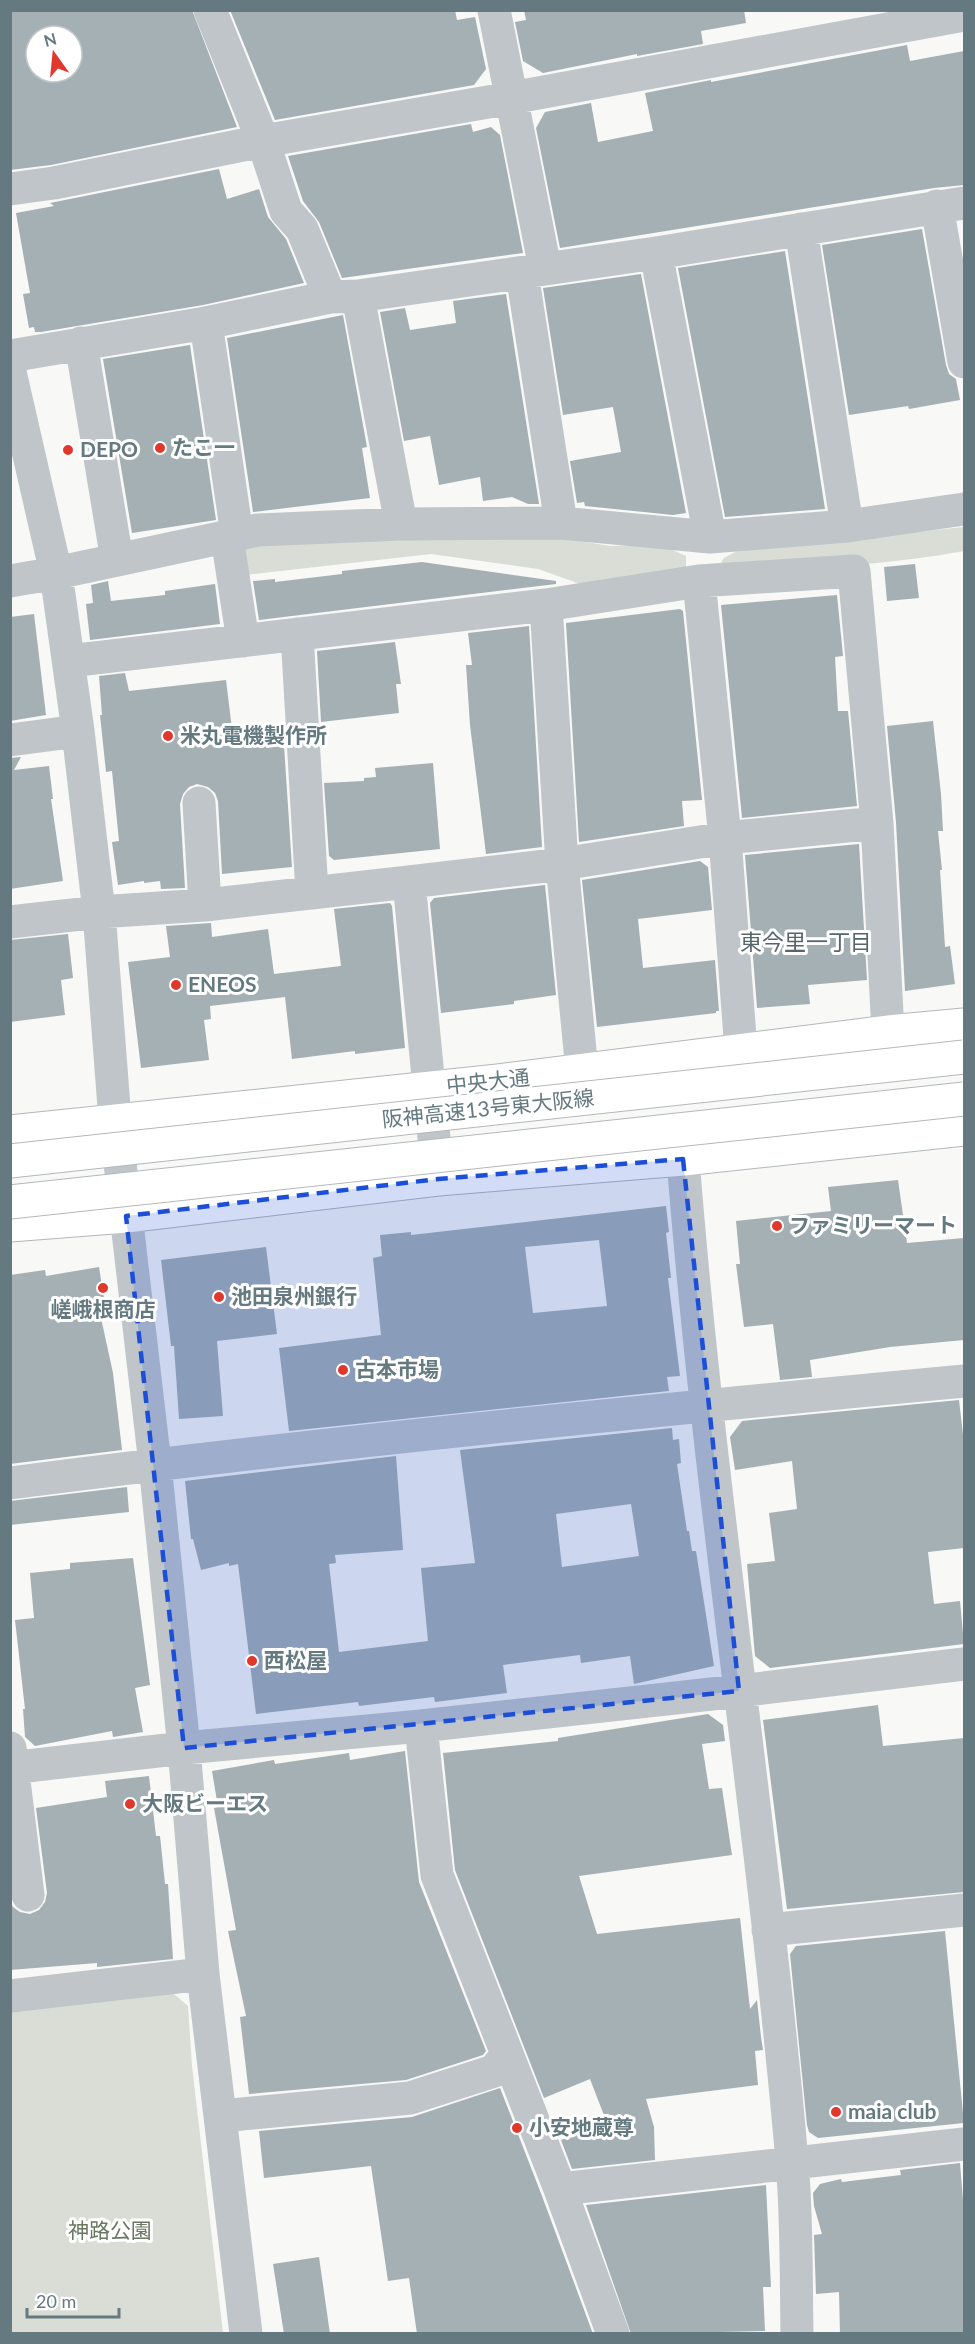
<svg xmlns="http://www.w3.org/2000/svg" width="975" height="2344" viewBox="0 0 975 2344" font-family="Lato,'Noto Sans JP',sans-serif">
<rect width="100%" height="100%" fill="#f8f8f6"/>
<path fill="#d9ddd5" d="M964 527V551C882 566 798 569 714 573L724 558 739 550Z
M562 538 610 546 661 545 686 556V572L583 585 538 569 431 554 245 575 237 557 247 542Z
M168 1989 188 2006 192 2066 223 2333H11L10 2010Z"/>
<path fill="#a4b0b3" fill-rule="evenodd" d="M10 10H192L237 127 51 165 10 170ZM36 36H72V72H36Z
M230 10H455L457 20 475 17 486 69 474 85 275 120Z
M524 10H744L746 23 701 31 703 44 637 56V54L543 73 523 61 515 22 526 20Z
M907 45 910 61 964 51V185L934 188 560 248 536 128 545 112 591 103 598 142 653 131 645 93 711 80V82Z
M471 124 473 132 491 127 500 135 523 253 342 278 319 222 303 201 288 156Z
M219 169 227 199 259 189 268 217 286 239 304 283 203 305 41 332H35L34 327 29 328 23 294 30 293 16 213 54 206 50 203Z
M922 229 946 365 949 374 956 379 960 400 909 409 908 406 849 415 822 245Z
M785 251 825 509 725 517 678 268Z
M641 274 686 513 673 515 585 506 584 502 577 503 570 461 621 452 613 407 563 415 543 288Z
M506 294 539 504H528L512 497 483 501 480 477 439 485 430 436 404 441 380 312 405 308 410 330 456 323 453 301Z
M343 315 367 447 362 448 370 498 253 512 227 338Z
M190 345 216 520 132 533 103 359Z
M422 562 556 581V584L259 620 253 581 275 579V582L342 574V571Z
M915 564 919 598 887 601 884 567Z
M108 581 111 601 165 595V591L215 584 220 624 90 640 86 604 93 603 91 585Z
M837 595 843 656 835 657 838 711H848L857 806 742 818 721 605Z
M680 609 683 611 702 800 682 801 684 826 579 842 566 623Z
M34 614 46 715 10 721V617Z
M529 626 542 847 486 854 470 725 466 665H472L468 633Z
M395 642 401 684H396L399 713 321 722 317 651Z
M125 673 129 691 226 680 233 737 283 730 292 867 222 874 218 801 215 793 208 787 197 784 189 787 183 794 180 804 185 888 161 889 160 881 144 883V881L118 885 112 842 119 841 112 771 106 772 100 715H102L99 676Z
M933 721 941 794 943 831H938L942 870H940L945 947 950 946 955 984 905 991 896 822 887 726Z
M21 757 14 770 49 766 53 799H51L63 881 10 889V758Z
M433 763 440 849 334 860 329 856 324 783 364 781V778L376 777 375 768Z
M859 844 867 980 808 985 810 1004 757 1008 745 855Z
M700 861 708 867 712 910 638 919 643 968 715 960 719 1011H716V1013L597 1027 582 880Z
M545 885 556 995 514 1001V1004L441 1013 430 903 434 898Z
M390 903 392 906 405 1048 355 1054V1051L292 1059 285 997 210 1006 211 1019 204 1020 209 1060 141 1068 128 962 170 957 166 926 211 923 212 937 268 929 274 974 341 966 334 909Z
M68 934 73 978 61 980 65 1015 10 1022V940Z
M898 1180 907 1243 964 1238V1340L890 1347 810 1360 812 1377 780 1380 773 1324 744 1327 736 1264H740L736 1221 831 1211 828 1187Z
M666 1206 669 1232 666 1233 671 1278H668L680 1376 667 1377 669 1391 289 1431 279 1348 381 1335 373 1258 382 1256 380 1235 411 1232V1235ZM599 1240 607 1306 533 1313 525 1247Z
M266 1247 277 1334 217 1341 223 1416 179 1419 174 1346H171L161 1260Z
M99 1267 107 1317 101 1318 113 1373 122 1450 10 1464V1275L45 1270 46 1276Z
M959 1400 964 1443V1548L928 1552 934 1604 960 1601 964 1644 770 1668 755 1656 747 1564 775 1561 769 1513 797 1509 792 1461 735 1470 730 1437 742 1421Z
M672 1428 673 1440 679 1439 681 1463 677 1464 687 1531H689L692 1551H696L714 1666 634 1684 630 1656 581 1663 580 1655 503 1665 507 1693 435 1702 434 1697 359 1706 358 1702 256 1714 238 1564 229 1566V1563L201 1570 193 1539H191L185 1481 396 1456 403 1550 335 1555 336 1563 329 1564 339 1652 428 1641 421 1568 475 1563 460 1450ZM631 1504 639 1556 562 1567 556 1514Z
M127 1487 129 1512 10 1525V1501Z
M133 1558 150 1685 135 1688 143 1732 113 1737 112 1731 35 1746 25 1737 23 1709H25L15 1620 34 1618 30 1573 70 1569V1563Z
M878 1705 883 1746 964 1738V1892L787 1909 763 1720Z
M708 1714 723 1725 725 1741 702 1744 709 1789 722 1788 732 1855 579 1876 597 1934 740 1918 750 2009 757 2000 761 2037 763 2050 755 2051 758 2085 646 2099 654 2127 655 2160 572 2169 561 2140 607 2123 590 2079 544 2098 455 1870 443 1753 558 1741V1738Z
M405 1751 419 1882 486 2051 483 2055 406 2080 249 2094 240 2017 246 2016 228 1931 236 1930 214 1808 218 1807 212 1771 274 1760 275 1764 349 1753 350 1760Z
M149 1776 156 1836H160L165 1884H168L173 1959 97 1967V1963L10 1970V1901L13 1907 20 1912 30 1914 39 1910 45 1902 47 1893 36 1808 107 1797 105 1781Z
M945 1931 964 2123 818 2138 809 2132 807 2125 790 1954 796 1946Z
M500 2088 542 2196 593 2334H417L409 2278 388 2281 371 2166 264 2178 259 2131 412 2117Z
M960 2163 964 2212V2334H840L839 2292 816 2294 814 2235 822 2234 814 2206 813 2193 820 2184 841 2179 842 2182 901 2175 900 2170Z
M766 2185 771 2287H763L765 2331 631 2334 586 2205Z
M319 2257 330 2334H284L273 2264Z"/>
<g fill="none" stroke-linecap="round" stroke-linejoin="round">
<g stroke="#b1b8ba" stroke-width="35">
<path id="major" d="M10 1132 498 1081 888 1032 964 1025
M10 1225 126 1216 438 1179 683 1159 964 1129"/>
</g>
<path stroke="#bfc5c8" stroke-width="33" d="M210 10 263 141 286 211 302 229 330 297
M494 10 545 268
M10 189 54 183 263 141 511 98 964 15
M937 206 964 362
M801 229 847 526
M656 253 710 537
M522 273 561 523
M358 296 401 524
M206 323 237 535
M81 343 117 560
M10 356 206 323 330 297 358 296 656 253 964 203
M10 372 56 573 78 731 99 912 115 1120 155 1464 184 1748 203 1974 246 2334
M227 537 243 641
M10 581 56 573 258 530 401 524 561 523 710 537 847 526 964 509
M699 581 725 838 741 1051
M546 605 562 864 582 1071
M297 634 312 893
M69 661 546 605 699 581 854 571 877 823 888 1032
M10 740 78 731
M199 803 205 905
M409 882 438 1179
M10 922 99 912 205 905 409 882 562 864 725 838 877 823
M683 1159C709 1494 763 1826 792 2161 797 2218 796 2276 797 2334
M10 1483C328 1442 646 1411 964 1381
M421 1726 437 1875 560 2189 613 2334
M10 1748 28 1895
M10 1768 184 1748 421 1726 739 1691 964 1664
M768 1930 964 1910
M10 1996 203 1974
M221 2116 410 2098 494 2071 507 2055
M560 2189 964 2144"/>
<use href="#major" stroke="#fff" stroke-width="33"/>
<g stroke="#b3b8bb" stroke-width="35" stroke-linecap="butt">
<path id="highway-bridge" d="M10 1161 964 1057
M10 1202 964 1099"/>
</g>
<use href="#highway-bridge" stroke="#fff" stroke-width="33"/>
</g>
<path fill="#1d4ed8" fill-opacity="0.2" stroke="#1d4ed8" stroke-width="4.5" stroke-dasharray="12 8" stroke-linejoin="round" d="M683 1159 739 1691 184 1748 126 1216 438 1179Z"/>
<g fill="#e1382d" stroke="#fff" stroke-width="2">
<circle cx="160" cy="448" r="6"/>
<circle cx="68" cy="450" r="6"/>
<circle cx="168" cy="736" r="6"/>
<circle cx="176" cy="985" r="6"/>
<circle cx="777" cy="1226" r="6"/>
<circle cx="103" cy="1288" r="6"/>
<circle cx="219" cy="1297" r="6"/>
<circle cx="343" cy="1370" r="6"/>
<circle cx="252" cy="1661" r="6"/>
<circle cx="130" cy="1804" r="6"/>
<circle cx="836" cy="2112" r="6"/>
<circle cx="517" cy="2128" r="6"/>
</g>
<g text-anchor="middle" stroke-width="6" stroke-linejoin="round" paint-order="stroke">
<g font-size="21" font-weight="bold" fill="#647980" stroke="#fff" text-anchor="start">
<text x="172" y="455">たこ一</text>
<text x="80" y="457">DEPO</text>
<text x="180" y="743">米丸電機製作所</text>
<text x="188" y="992">ENEOS</text>
<text x="789" y="1233">ファミリーマート</text>
<text x="231" y="1304">池田泉州銀行</text>
<text x="103" y="1317" text-anchor="middle">嵯峨根商店</text>
<text x="355" y="1377">古本市場</text>
<text x="264" y="1668">西松屋</text>
<text x="142" y="1811">大阪ビーエス</text>
<text x="848" y="2119">maia club</text>
<text x="529" y="2135">小安地蔵尊</text>
</g>
<g font-size="21" fill="#647980" stroke="#fff">
<text transform="translate(488 1082) rotate(-6)" y="7">中央大通</text>
<text transform="translate(488 1109) rotate(-6)" y="7">阪神高速13号東大阪線</text>
</g>
<g font-size="21" fill="#6a7862" stroke="#fff">
<text x="110" y="2238">神路公園</text>
</g>
<g font-size="22" fill="#56666b" stroke="#fff">
<text x="806" y="950">東今里一丁目</text>
</g>
</g>
<rect width="975" height="2344" fill="none" stroke="#647980" stroke-width="24"/>
<g transform="translate(54 54) rotate(345)"><circle r="28" fill="#ffffff" stroke="#c1c9cc" stroke-width="1.5"/>
<path d="M0-4.5L10 22L0 15L-10 22Z" fill="#e1382d"/>
<text y="-9" font-size="16" font-weight="bold" text-anchor="middle" fill="#647980">N</text>
</g>
<path d="M27 2308v9h92v-9" fill="none" stroke="#647980" stroke-width="3"/>
<text x="36" y="2308" font-size="18" fill="#647980" stroke="#ffffff" stroke-width="4.5" paint-order="stroke">20 m</text>
</svg>
